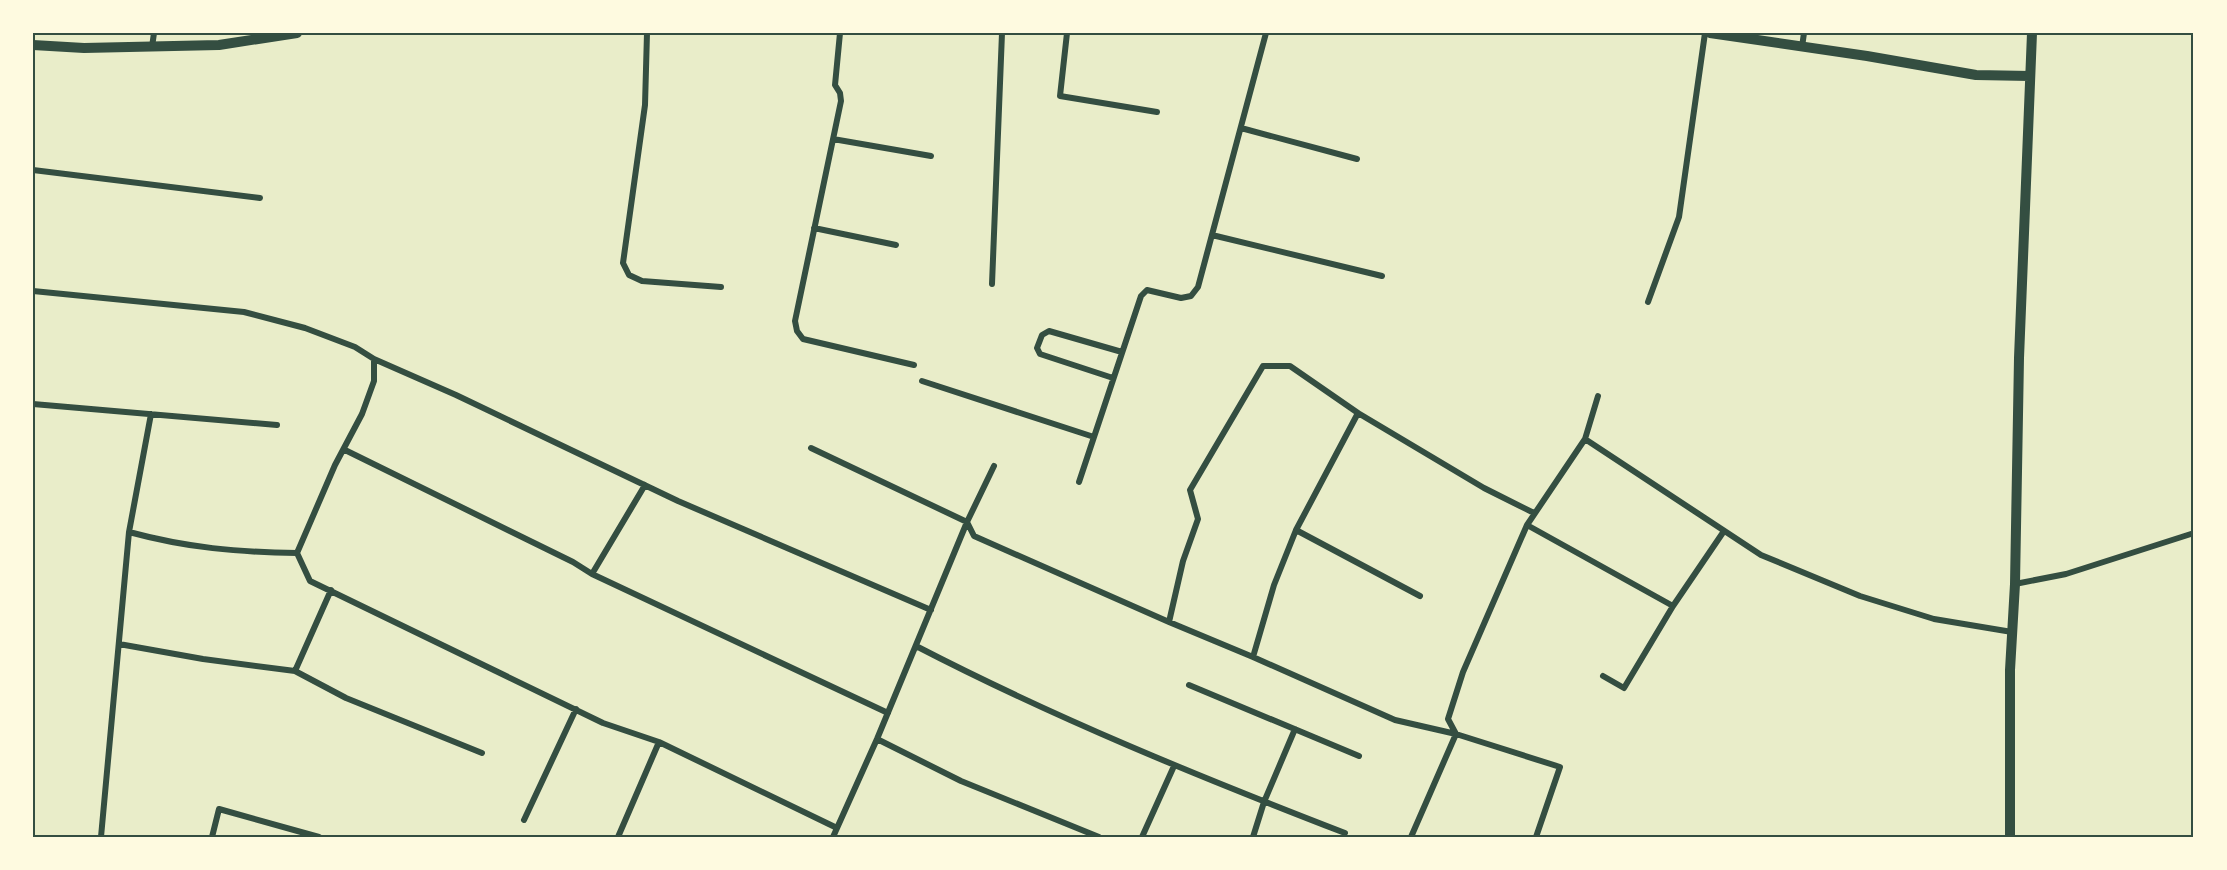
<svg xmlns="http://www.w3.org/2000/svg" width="2227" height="870" viewBox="0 0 2227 870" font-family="'Asap Condensed',sans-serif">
<rect width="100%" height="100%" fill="#e9edc9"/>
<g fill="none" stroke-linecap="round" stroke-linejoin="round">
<path stroke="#344e41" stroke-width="6" d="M647 33 645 105 623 263 629 275 642 281 721 287
M840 33 835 85 840 93 841 101 795 321 797 331 803 339 914 365
M1067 33 1060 96 1157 112
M152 47 154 33
M1802 47 1804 33
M1241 128 1357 159
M833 139 931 156
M33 170 260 198
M814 228 896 245
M1212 235 1382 276
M992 284 1002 33
M33 291 244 312 305 328 355 347 374 359 456 395 678 501 931 610
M1648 302 1679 217 1705 33
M1113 378 1040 354 1037 348 1042 335 1049 331 1122 352
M922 381 1094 437
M1598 396 1585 439 1527 525 1673 606 1724 531
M33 404 277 425
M1585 439 1761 555 1860 596 1934 619 2012 632
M811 448 967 522 974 536 1169 622 1253 657 1274 585 1296 530 1358 413
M345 450 573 562 592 574 888 713
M1079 482 1141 296 1147 290 1181 298 1191 296 1198 287 1266 33
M1527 525 1463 672 1448 719 1456 734 1560 767 1536 837
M1296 530 1420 596
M129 532C188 548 237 552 297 553
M297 553 310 581 603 723 659 742 837 828
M297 553 335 465 362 414 374 381V359
M592 574 645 485
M2015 584 2066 574 2194 533
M331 590 295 671 346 698 482 753
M1169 622 1183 561 1198 519 1190 490 1263 366H1290L1358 413 1484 488 1534 513
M119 644 203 659 295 671
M916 646C1055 718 1200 777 1345 833
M1253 657 1395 720 1456 734 1411 837
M1603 676 1624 688 1673 606
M1189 685 1359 756
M877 739 961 781 1099 837
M524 820 576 709
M101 837 129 532 151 414
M212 837 219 809 319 837
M618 837 659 742
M833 837 877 739 967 522 994 466
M1142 837 1174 766
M1253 837 1264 802 1295 729"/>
<path stroke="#344e41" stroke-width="10" d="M1710 33 1867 56 1976 75 2030 76
M33 45 84 48 219 45 297 33
M2010 837V670L2015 584 2019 358 2032 33"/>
</g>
<rect width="2227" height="870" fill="none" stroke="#fefae0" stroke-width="69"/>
<rect x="34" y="34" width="2158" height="802" fill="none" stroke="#344e41" stroke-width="2"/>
</svg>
